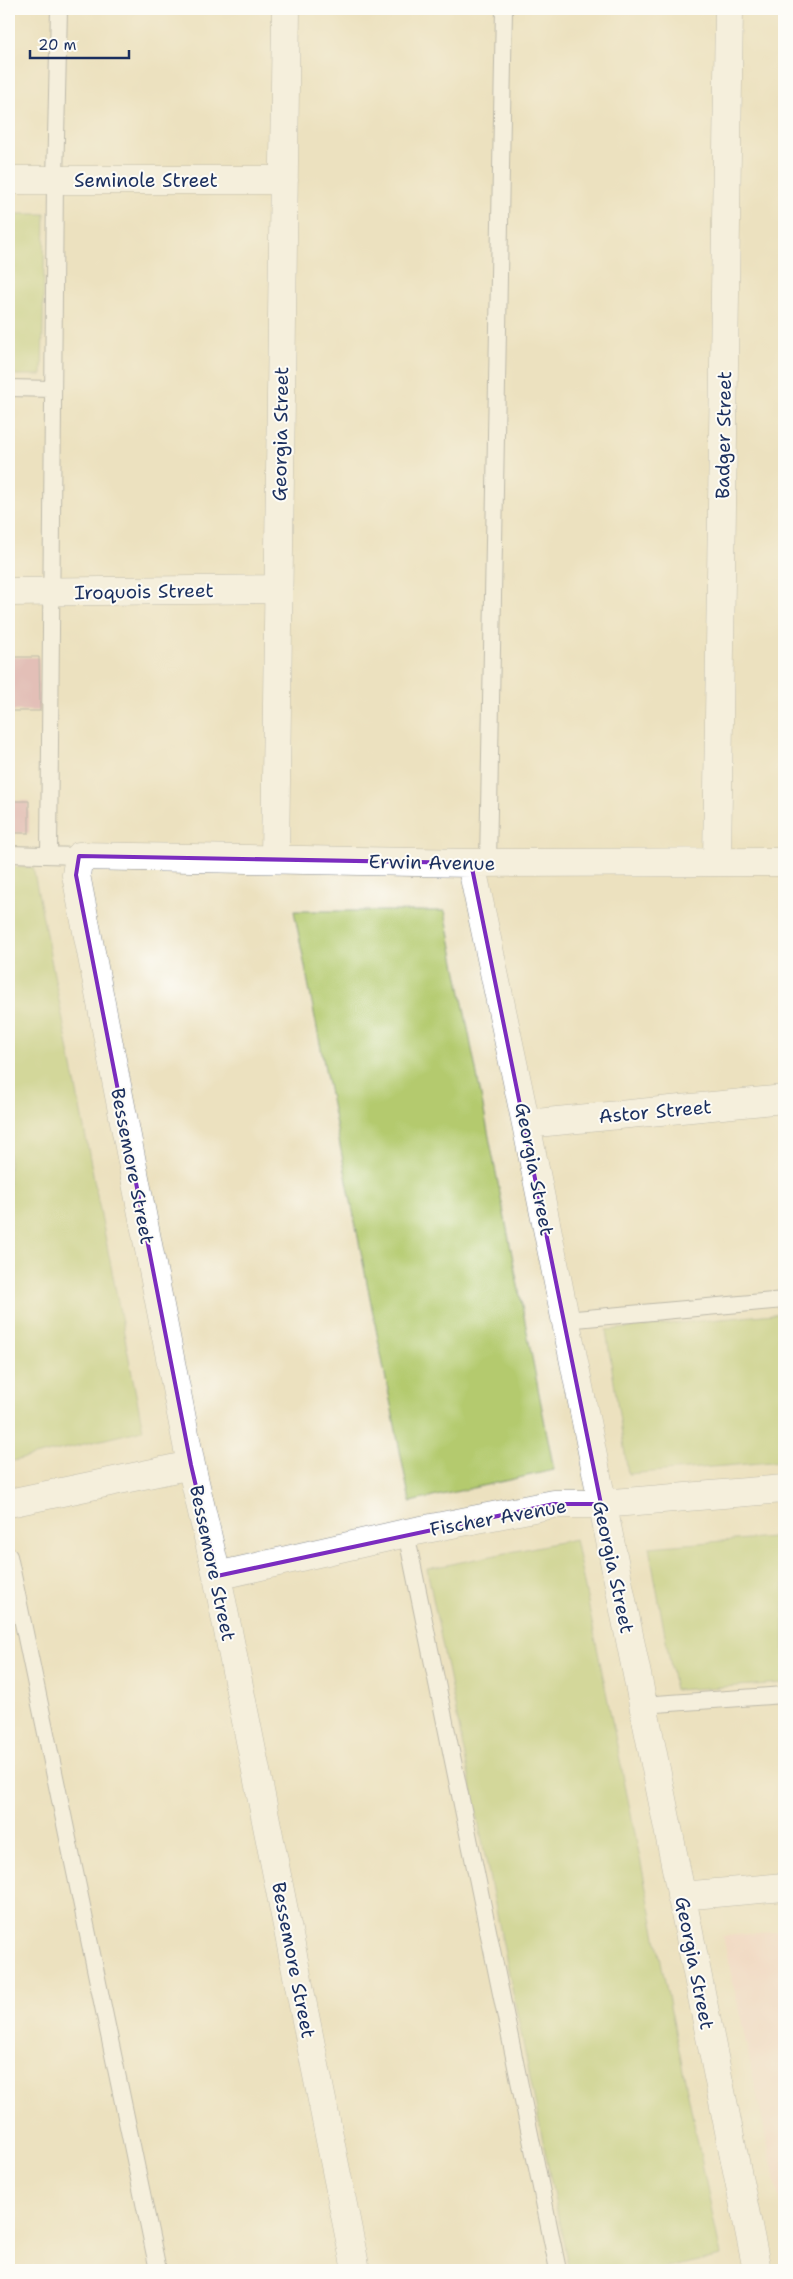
<svg xmlns="http://www.w3.org/2000/svg" width="793" height="2279" viewBox="0 0 793 2279" font-family="'Shantell Sans',sans-serif">
<rect width="100%" height="100%" fill="#fdfcf7"/>
<filter id="ink" filterUnits="userSpaceOnUse"><feTurbulence type="fractalNoise" baseFrequency=".02" numOctaves="2"/><feDisplacementMap in="SourceGraphic" scale="10" xChannelSelector="R" yChannelSelector="G"/><feConvolveMatrix kernelMatrix="1 2 1 2 8 2 1 2 1" color-interpolation-filters="sRGB"/></filter>
<filter id="wash" filterUnits="userSpaceOnUse"><feTurbulence type="fractalNoise" baseFrequency=".0096" numOctaves="4" result="noise"/><feDisplacementMap in="SourceGraphic" scale="20" xChannelSelector="R" yChannelSelector="G"/><feGaussianBlur stdDeviation="1.12" result="paint"/><feColorMatrix in="noise" values="0 0 0 0 0 0 0 0 0 0 0 0 0 0 0 0 0 1.4 0 .05"/><feComposite in="paint" operator="in"/></filter>
<g filter="url(#wash)">
<rect width="100%" height="100%" fill="#ece1bf"/>
<path fill="#f7d0ca" d="M784 1931V2221L723 1936Z"/>
<path fill="#b4ca6e" stroke="#687c66" d="M9 214H45L42 375H9Z
M9 867H33L143 1430 9 1462Z
M294 911H445L554 1470 410 1502Z
M784 1313V1461L628 1474 606 1330Z
M784 1536V1683L675 1690 649 1547Z
M575 1539 721 2256 658 2270H569L427 1569Z"/>
<g id="blocks">
<path fill="#d795ae" d="M9 657H39L40 711H9Z
M9 801H29V833H9Z"/>
</g>
</g>
<g filter="url(#ink)">
<use href="#blocks" fill-opacity="0" stroke="#84888e" stroke-width="1"/>
<g fill="none" stroke-linecap="round" stroke-linejoin="round">
<g stroke="#84888e" stroke-width="18">
<path id="lane" d="M9 388 53 389
M9 854 79 856
M49 855 55 180 59 9
M488 863 504 9
M565 1320 784 1300
M406 1533 558 2270
M9 1556 158 2270
M642 1705 784 1695"/>
</g>
<g stroke="#84888e" stroke-width="29">
<path id="street" d="M9 180H284
M9 592 278 589
M275 859 286 9
M717 862 729 9
M471 863 526 1124 757 2270
M526 1124 784 1099
M9 1503 191 1465
M217 1576 406 1533 554 1504H601L784 1489
M681 1896 784 1887
M356 2270 217 1576 191 1465 76 875 79 856 471 863 784 862"/>
</g>
<use href="#lane" stroke="#fff" stroke-width="16"/>
<use href="#street" stroke="#fff" stroke-width="28"/>
</g>
</g>
<path d="M0 0H793V2279H0ZM79 856 471 863 601 1504H554L217 1576 191 1465 76 875Z" fill="#ece1bf" fill-opacity=".55" fill-rule="evenodd"/>
<path fill="none" stroke="#7b2cbf" stroke-width="4" stroke-linejoin="round" d="M79 856 471 863 601 1504H554L217 1576 191 1465 76 875Z"/>
<g text-anchor="middle" stroke-width="4" stroke-linejoin="round" paint-order="stroke">
<g font-size="19" fill="#1b2f5e" stroke="#fdfcf7">
<text x="146" y="187">Seminole Street</text>
<text transform="translate(280 434) rotate(-89)" y="7">Georgia Street</text>
<text transform="translate(723 435) rotate(-89)" y="7">Badger Street</text>
<text transform="translate(144 591) rotate(-1)" y="7">Iroquois Street</text>
<text transform="translate(432 862) rotate(1)" y="7">Erwin Avenue</text>
<text transform="translate(655 1111) rotate(-5)" y="7">Astor Street</text>
<text transform="translate(133 1166) rotate(79)" y="7">Bessemore Street</text>
<text transform="translate(535 1169) rotate(79)" y="7">Georgia Street</text>
<text transform="translate(498 1517) rotate(-10)" y="7">Fischer Avenue</text>
<text transform="translate(213 1563) rotate(78)" y="7">Bessemore Street</text>
<text transform="translate(614 1567) rotate(78)" y="7">Georgia Street</text>
<text transform="translate(294 1960) rotate(79)" y="7">Bessemore Street</text>
<text transform="translate(695 1963) rotate(79)" y="7">Georgia Street</text>
</g>
</g>
<rect width="793" height="2279" fill="none" stroke="#fdfcf7" stroke-width="30"/>
<path d="M30 50v8h99v-8" fill="none" stroke="#1b2f5e" stroke-width="2.5"/>
<text x="38" y="50" font-size="15" fill="#1b2f5e" stroke="#fdfcf7" stroke-width="4" paint-order="stroke">20 m</text>
</svg>
